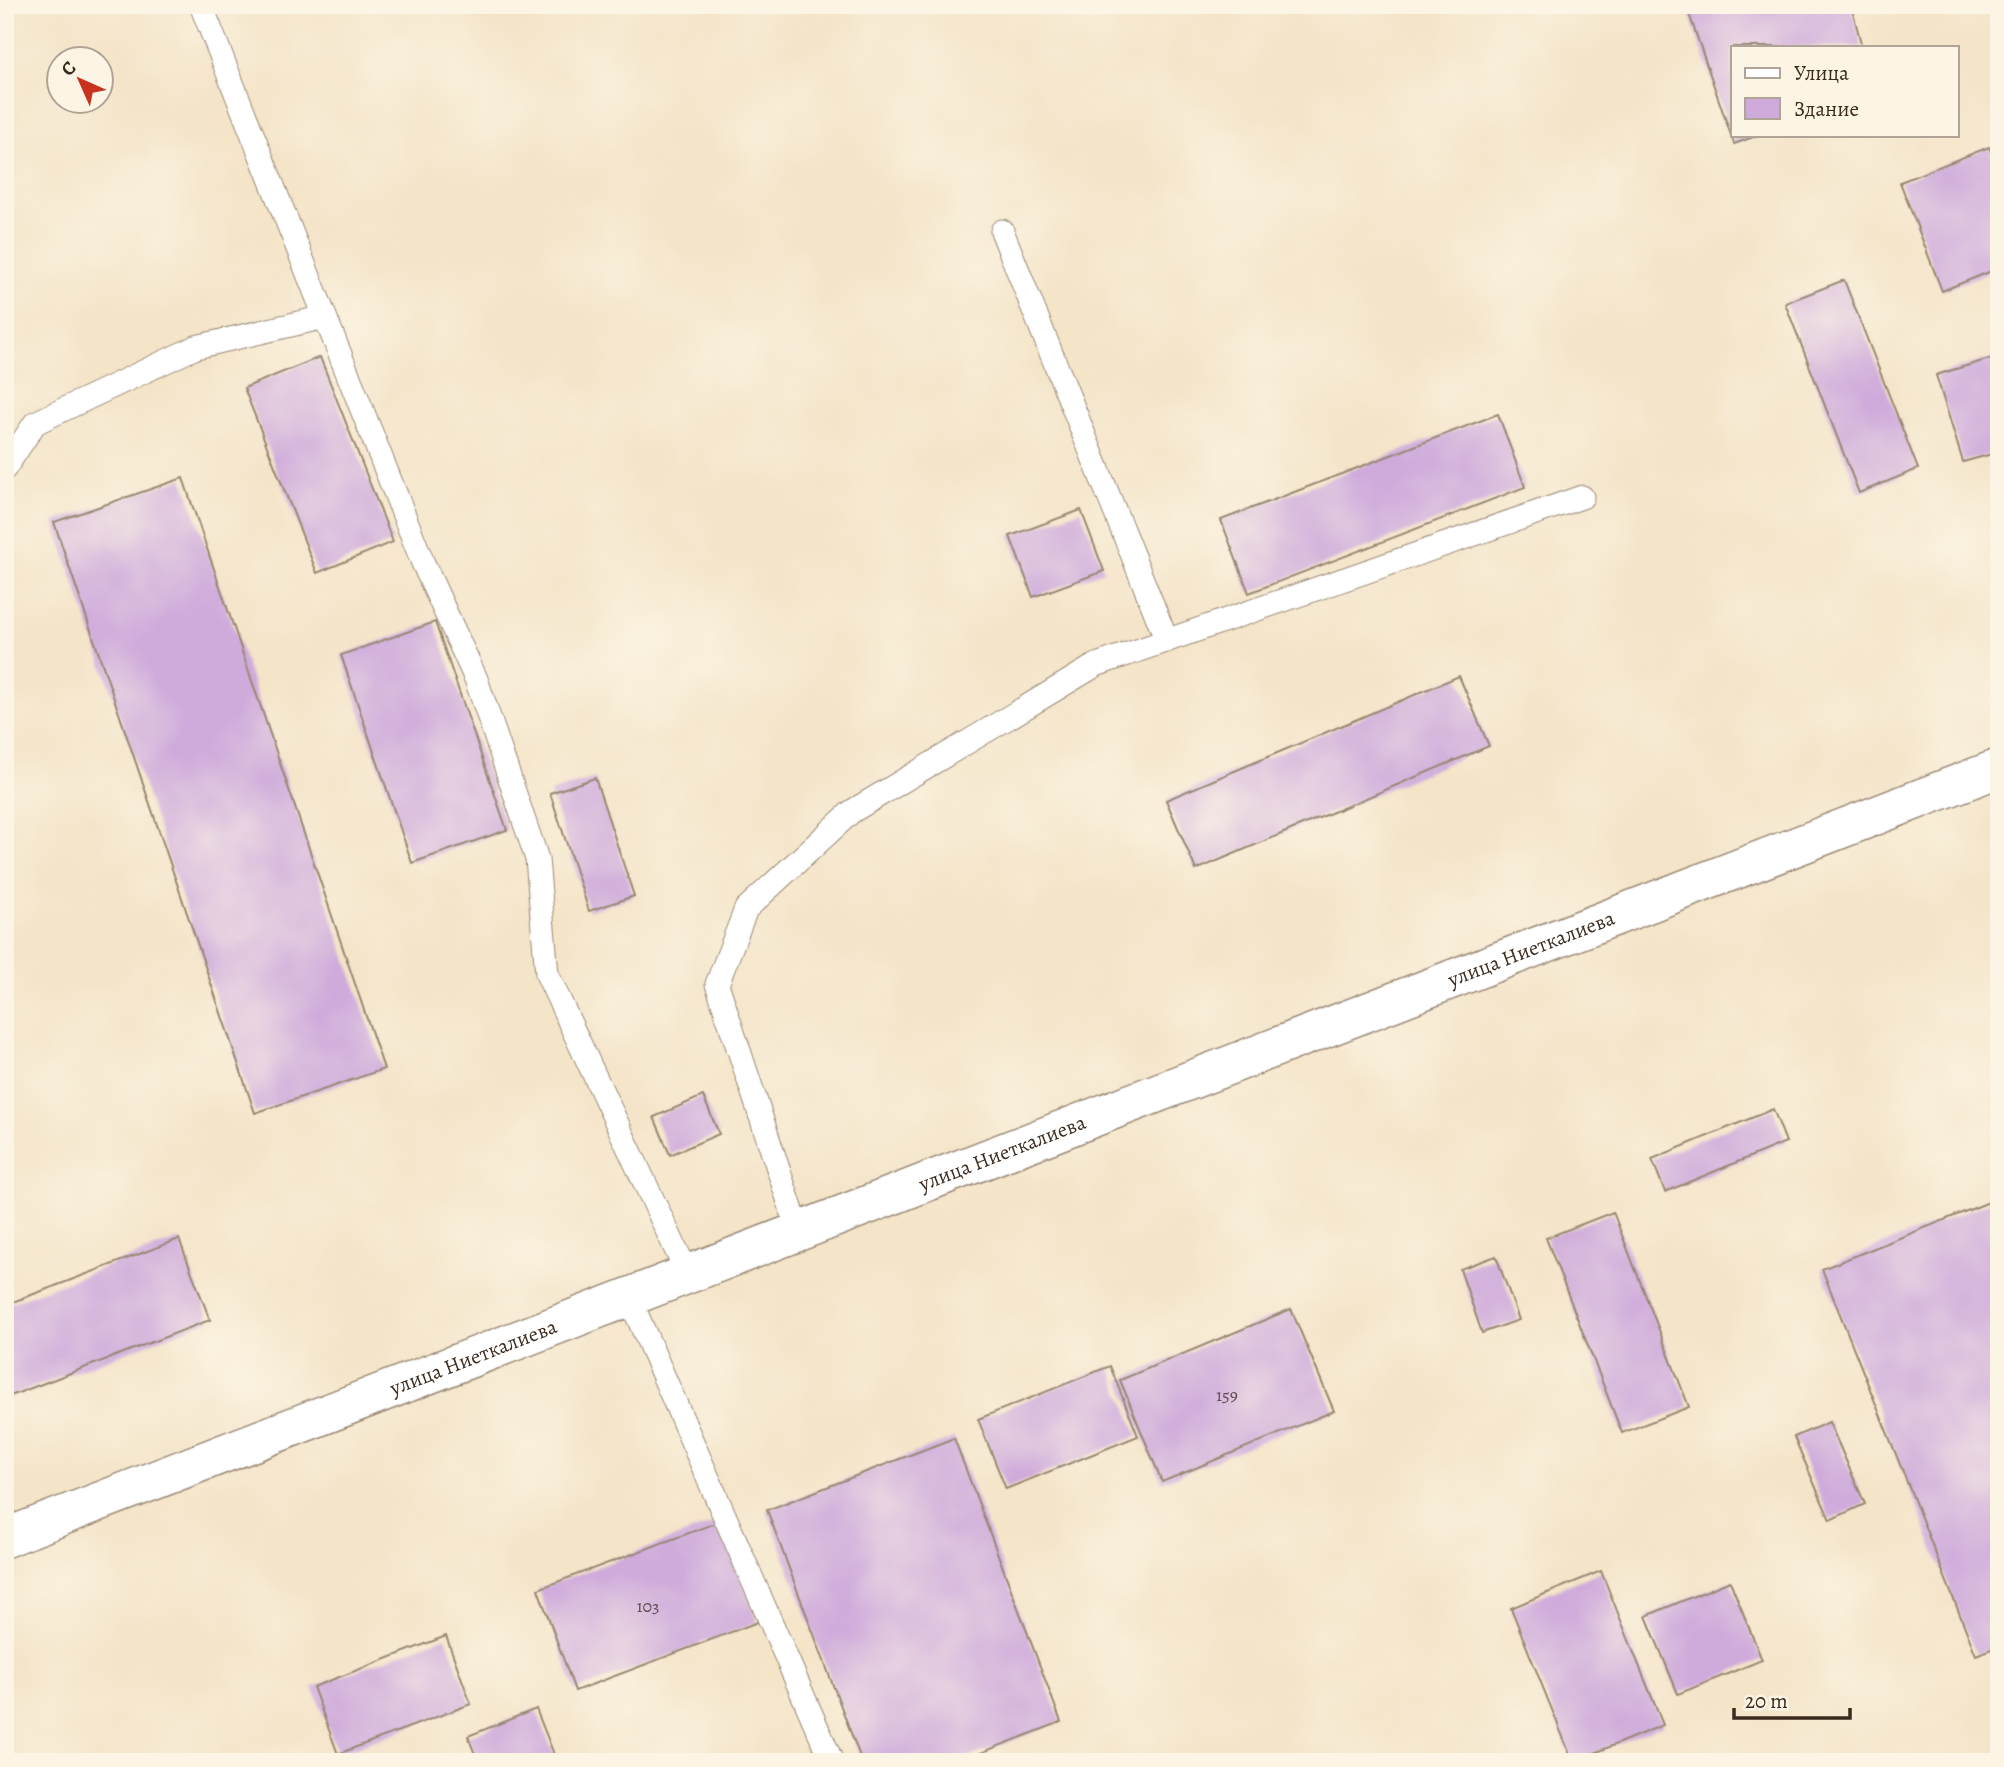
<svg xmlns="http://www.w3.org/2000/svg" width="2004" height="1767" viewBox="0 0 2004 1767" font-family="Alegreya,serif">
<rect width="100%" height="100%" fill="#fcf5e5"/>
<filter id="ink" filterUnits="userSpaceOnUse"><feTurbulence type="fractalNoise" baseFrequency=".0143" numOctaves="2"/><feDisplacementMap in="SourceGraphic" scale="14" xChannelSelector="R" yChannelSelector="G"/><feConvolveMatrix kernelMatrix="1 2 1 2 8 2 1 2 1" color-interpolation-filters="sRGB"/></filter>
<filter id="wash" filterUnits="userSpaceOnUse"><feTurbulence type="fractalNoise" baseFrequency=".00686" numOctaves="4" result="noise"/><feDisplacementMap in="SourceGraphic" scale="28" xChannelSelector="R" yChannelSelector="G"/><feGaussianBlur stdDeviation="1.57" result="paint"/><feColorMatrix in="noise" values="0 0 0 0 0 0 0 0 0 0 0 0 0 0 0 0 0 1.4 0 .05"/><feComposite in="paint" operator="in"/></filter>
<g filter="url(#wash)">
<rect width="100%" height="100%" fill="#f4e4c8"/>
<g id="blocks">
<path fill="#cfabdb" d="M1686 5H1851L1862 47H1733V135H1759L1734 144Z
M1989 147 1999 173V268L1942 291 1900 182Z
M1844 280 1918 469 1859 493 1785 303Z
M1999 356V452L1963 462 1936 375Z
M320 357 393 542 317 573 244 388Z
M1498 414 1525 487 1249 593 1221 520Z
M183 478 384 1069 255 1113 54 522Z
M1081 510 1104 571 1033 597 1010 536Z
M435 622 507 830 412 863 341 655Z
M1459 676 1489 746 1196 870 1166 800Z
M595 778 634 896 589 911 550 793Z
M703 1096 719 1134 670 1155 654 1117Z
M1773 1109 1786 1142 1665 1192 1652 1159Z
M1999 1198V1646L1976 1655 1822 1269Z
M1613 1212 1689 1407 1622 1433 1546 1238Z
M179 1239 210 1320 5 1398V1305Z
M1496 1256 1519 1320 1482 1333 1460 1269Z
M1291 1309 1334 1411 1162 1482 1120 1380Z
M1110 1366 1138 1436 1006 1489 978 1419Z
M1829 1422 1865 1504 1830 1520 1794 1437Z
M954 1438 1061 1722 957 1762H862L767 1510Z
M721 1521 758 1622 575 1691 538 1589Z
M1601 1571 1663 1725 1573 1762 1511 1608Z
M1730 1581 1762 1660 1678 1694 1646 1616Z
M446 1636 471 1704 338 1754 313 1687Z
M536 1709 557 1762H478L468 1736Z"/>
</g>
</g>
<g filter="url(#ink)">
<use href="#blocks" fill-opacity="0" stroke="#988773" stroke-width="2"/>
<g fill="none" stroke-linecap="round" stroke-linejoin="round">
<g stroke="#988773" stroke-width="25">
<path id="service" d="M201 5 423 563 476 679 537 859 547 974 688 1275
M1002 231 1167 641
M5 468 35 423 196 347 325 317
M799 1232 717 984 746 909 851 812 1096 665 1582 497
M629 1297 832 1762"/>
</g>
<g stroke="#988773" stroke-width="41">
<g id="minor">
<path id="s1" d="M5 1538 1999 768"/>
</g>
</g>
<use href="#service" stroke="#fff" stroke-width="23"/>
<use href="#minor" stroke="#fff" stroke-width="38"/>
</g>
</g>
<g text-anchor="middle" stroke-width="6" stroke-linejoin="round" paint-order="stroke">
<g font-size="18" fill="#604a4d">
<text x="1227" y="1401">159</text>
<text x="648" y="1612">103</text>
</g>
<g font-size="21" fill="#3b2a1e" stroke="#fcf5e5">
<text dy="7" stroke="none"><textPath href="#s1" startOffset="1636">улица Ниеткалиева</textPath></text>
<text dy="7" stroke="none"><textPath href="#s1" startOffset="1069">улица Ниеткалиева</textPath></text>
<text dy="7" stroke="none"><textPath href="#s1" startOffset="502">улица Ниеткалиева</textPath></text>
</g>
</g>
<rect width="2004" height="1767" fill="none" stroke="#fcf5e5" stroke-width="28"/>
<rect x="1731" y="46" width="228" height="91" fill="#fcf5e5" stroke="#afa495" stroke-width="2"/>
<rect x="1745" y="68" width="35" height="10" fill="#ffffff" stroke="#afa495" stroke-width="2"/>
<text x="1794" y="80" font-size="21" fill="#3b2a1e">Улица</text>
<rect x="1745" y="98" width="35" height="21" fill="#cfabdb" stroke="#afa495" stroke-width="2"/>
<text x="1794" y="116" font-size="21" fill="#3b2a1e">Здание</text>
<g transform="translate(80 80) rotate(315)"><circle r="33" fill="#fcf5e5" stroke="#afa495" stroke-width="2"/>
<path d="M0-5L12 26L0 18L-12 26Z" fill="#c8321e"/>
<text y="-10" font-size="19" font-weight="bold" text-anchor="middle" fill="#3b2a1e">С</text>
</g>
<path d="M1734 1708v10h116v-10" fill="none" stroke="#3b2a1e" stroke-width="3.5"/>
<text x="1745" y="1708" font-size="21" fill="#3b2a1e" stroke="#fcf5e5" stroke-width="5" paint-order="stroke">20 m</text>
</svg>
